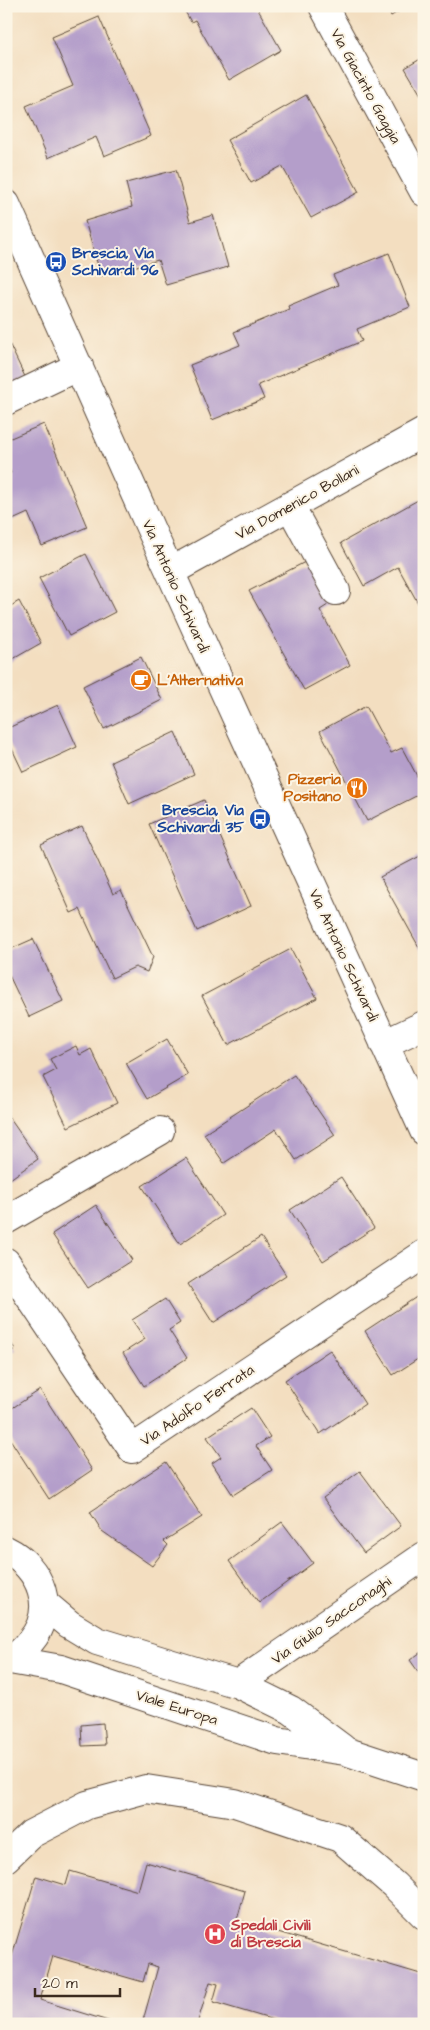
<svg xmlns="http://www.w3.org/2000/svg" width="430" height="2030" viewBox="0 0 430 2030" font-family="'Architects Daughter',sans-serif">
<rect width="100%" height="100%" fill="#fcf5e5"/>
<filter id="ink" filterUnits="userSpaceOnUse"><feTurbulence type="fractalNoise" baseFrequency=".02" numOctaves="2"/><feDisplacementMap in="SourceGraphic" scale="10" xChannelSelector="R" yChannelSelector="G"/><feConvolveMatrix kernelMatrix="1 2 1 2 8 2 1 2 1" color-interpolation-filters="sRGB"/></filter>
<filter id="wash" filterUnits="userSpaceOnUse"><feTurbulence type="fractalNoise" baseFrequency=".0096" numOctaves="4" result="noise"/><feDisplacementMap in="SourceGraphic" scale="20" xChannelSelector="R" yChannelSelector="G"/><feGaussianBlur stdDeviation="1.12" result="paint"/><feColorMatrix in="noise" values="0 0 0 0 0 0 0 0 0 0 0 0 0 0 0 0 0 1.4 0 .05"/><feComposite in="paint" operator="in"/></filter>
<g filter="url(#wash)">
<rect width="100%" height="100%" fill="#f3dec0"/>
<g id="blocks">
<path fill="#b49eca" d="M182 6H256L281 50 229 80 195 20 191 22Z
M385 6H408L391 16Z
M99 17 151 136 104 156 96 137 48 158 26 106 73 86 52 37Z
M424 57V100L405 68Z
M306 95 359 192 311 218 282 166 251 183 227 140Z
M176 170 190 222 213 215 228 267 166 285 158 260 101 276 85 221 132 207 126 183Z
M389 253 410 307 357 329 362 341 258 385 264 399 212 420 190 365 240 345 234 332 289 309 288 306 338 285 333 275Z
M6 337 27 381 6 390Z
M44 424 87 527 42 546 28 513 6 523V475L11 473 6 462V440Z
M418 500 424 511V614L398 567 364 586 341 543Z
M86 554 115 612 69 636 39 578Z
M307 561 331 603 320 610 350 665 304 690 249 591Z
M19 601 41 643 6 663V609Z
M141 657 162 700 104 729 83 686Z
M58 705 77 747 23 772 6 736V729Z
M366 706 391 753 402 748 424 789V792L367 821 320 731Z
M175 732 194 774 129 804 111 762Z
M204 800 251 906 197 931 149 824Z
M82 826 113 894 121 890 153 957 147 972 135 967 112 978 80 909 71 913 41 845Z
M424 854V956L380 877Z
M33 939 63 1001 29 1017 6 969V951Z
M291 949 317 998 228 1045 202 996Z
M167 1039 188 1075 147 1099 126 1063Z
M76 1046 80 1055 91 1049 117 1103 68 1127 43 1077 56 1070 50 1059Z
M294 1075 335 1135 296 1160 276 1129 224 1163 204 1134Z
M6 1113 38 1159 6 1182Z
M186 1158 223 1215 180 1244 142 1186Z
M341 1177 374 1228 323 1261 290 1210Z
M96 1205 132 1260 88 1288 52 1234Z
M261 1237 286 1275 213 1323 188 1284Z
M418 1296 424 1306V1355L393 1375 365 1331Z
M165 1299 180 1323 169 1330 187 1358 144 1386 123 1353 145 1339 132 1320Z
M6 1336 15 1349 6 1355Z
M330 1350 365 1404 320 1434 285 1380Z
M40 1390 92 1470 49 1499 6 1433V1412Z
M251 1408 270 1437 256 1446 272 1470 233 1495 212 1463 221 1457 207 1437Z
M166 1462 202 1517 164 1541 168 1545 152 1566 102 1531 90 1512Z
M360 1471 401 1526 364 1553 323 1498Z
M282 1522 313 1563 259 1603 229 1561Z
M424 1650V1680L410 1660Z
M103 1723 105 1745 82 1746 81 1725Z
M146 1862 245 1891 237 1920 424 1975V2024H287L213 2002 218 1984 210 1982 197 2024H142L158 1967 148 1964 143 1982 53 1956 40 2000 118 2024H6V1976L36 1876 66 1885 70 1871 138 1891Z"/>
</g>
</g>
<g filter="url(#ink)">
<use href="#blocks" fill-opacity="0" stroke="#574536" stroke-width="1"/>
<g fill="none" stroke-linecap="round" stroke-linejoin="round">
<g stroke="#574536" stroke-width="30">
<path id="minor" d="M323 6 424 192
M6 204 152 532 424 1131
M6 401 79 366
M290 506 336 591
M170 572 424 432
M384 1044 424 1025
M6 1220 160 1131
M6 1262 132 1449 424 1254
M6 1550C41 1567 58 1610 30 1642 24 1650 16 1658 6 1661
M44 1603 69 1624 97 1641 238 1684 291 1710 342 1748
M10 1660 61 1669 277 1741 345 1751 424 1777
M238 1684 424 1556
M6 1858 31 1834 87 1805 146 1789 235 1803 340 1838 394 1885 424 1915"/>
</g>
<use href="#minor" stroke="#fff" stroke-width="28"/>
</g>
</g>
<defs>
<g id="bus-disc" transform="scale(1.125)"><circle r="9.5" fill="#1a4fb4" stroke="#fcf5e5"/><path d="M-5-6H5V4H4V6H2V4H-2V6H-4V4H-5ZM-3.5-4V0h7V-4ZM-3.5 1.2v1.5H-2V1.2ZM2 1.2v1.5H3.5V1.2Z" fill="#fff"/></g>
<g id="cafe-disc" transform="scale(1.125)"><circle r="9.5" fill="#e8710a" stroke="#fcf5e5"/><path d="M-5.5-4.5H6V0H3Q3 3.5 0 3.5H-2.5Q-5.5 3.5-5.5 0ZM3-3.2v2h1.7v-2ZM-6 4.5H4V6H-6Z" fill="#fff"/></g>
<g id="restaurant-disc" transform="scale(1.125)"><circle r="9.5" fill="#e8710a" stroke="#fcf5e5"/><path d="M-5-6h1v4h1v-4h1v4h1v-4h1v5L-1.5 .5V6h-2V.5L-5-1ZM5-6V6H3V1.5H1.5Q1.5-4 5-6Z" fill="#fff"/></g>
<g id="hospital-disc" transform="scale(1.125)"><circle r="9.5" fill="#e0444e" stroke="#fcf5e5"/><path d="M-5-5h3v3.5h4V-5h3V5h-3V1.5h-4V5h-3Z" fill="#fff"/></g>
</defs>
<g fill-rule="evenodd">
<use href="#bus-disc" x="56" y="262"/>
<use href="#cafe-disc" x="141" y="680"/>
<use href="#restaurant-disc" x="357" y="788"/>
<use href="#bus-disc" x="260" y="819"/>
<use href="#hospital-disc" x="215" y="1934"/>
</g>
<g text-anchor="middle" stroke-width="4" stroke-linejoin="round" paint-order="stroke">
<g font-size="15" fill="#3b2a1e" stroke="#fcf5e5">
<text transform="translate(366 86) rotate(61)" y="5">Via Giacinto Gaggia</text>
<text transform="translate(297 502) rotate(-29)" y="5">Via Domenico Bollani</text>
<text transform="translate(176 586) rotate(66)" y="5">Via Antonio Schivardi</text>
<text transform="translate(344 955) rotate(65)" y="5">Via Antonio Schivardi</text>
<text transform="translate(197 1405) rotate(-34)" y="5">Via Adolfo Ferrata</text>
<text transform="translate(331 1620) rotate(-35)" y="5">Via Giulio Sacconaghi</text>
<text transform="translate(177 1707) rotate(18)" y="5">Viale Europa</text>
</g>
<g font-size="15" font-weight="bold" fill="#164399" stroke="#fcf5e5" text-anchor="start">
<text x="72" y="258">Brescia, Via<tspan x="72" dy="17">Schivardi 96</tspan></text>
<text x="244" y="815" text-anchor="end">Brescia, Via<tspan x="244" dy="17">Schivardi 35</tspan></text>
</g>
<g font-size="15" font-weight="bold" fill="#c56008" stroke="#fcf5e5" text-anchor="start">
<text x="157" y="685">L'Alternativa</text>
<text x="341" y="784" text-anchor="end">Pizzeria<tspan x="341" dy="17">Positano</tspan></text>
</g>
<g font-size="15" font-weight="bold" fill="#be3a42" stroke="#fcf5e5" text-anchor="start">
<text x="231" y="1930">Spedali Civili<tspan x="231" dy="17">di Brescia</tspan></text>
</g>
</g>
<rect width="430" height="2030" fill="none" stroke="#fcf5e5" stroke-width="25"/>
<path d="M35 1988v8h85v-8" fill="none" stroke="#3b2a1e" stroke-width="2.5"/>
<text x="42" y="1988" font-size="15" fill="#3b2a1e" stroke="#fcf5e5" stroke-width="4" paint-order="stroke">20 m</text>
</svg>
